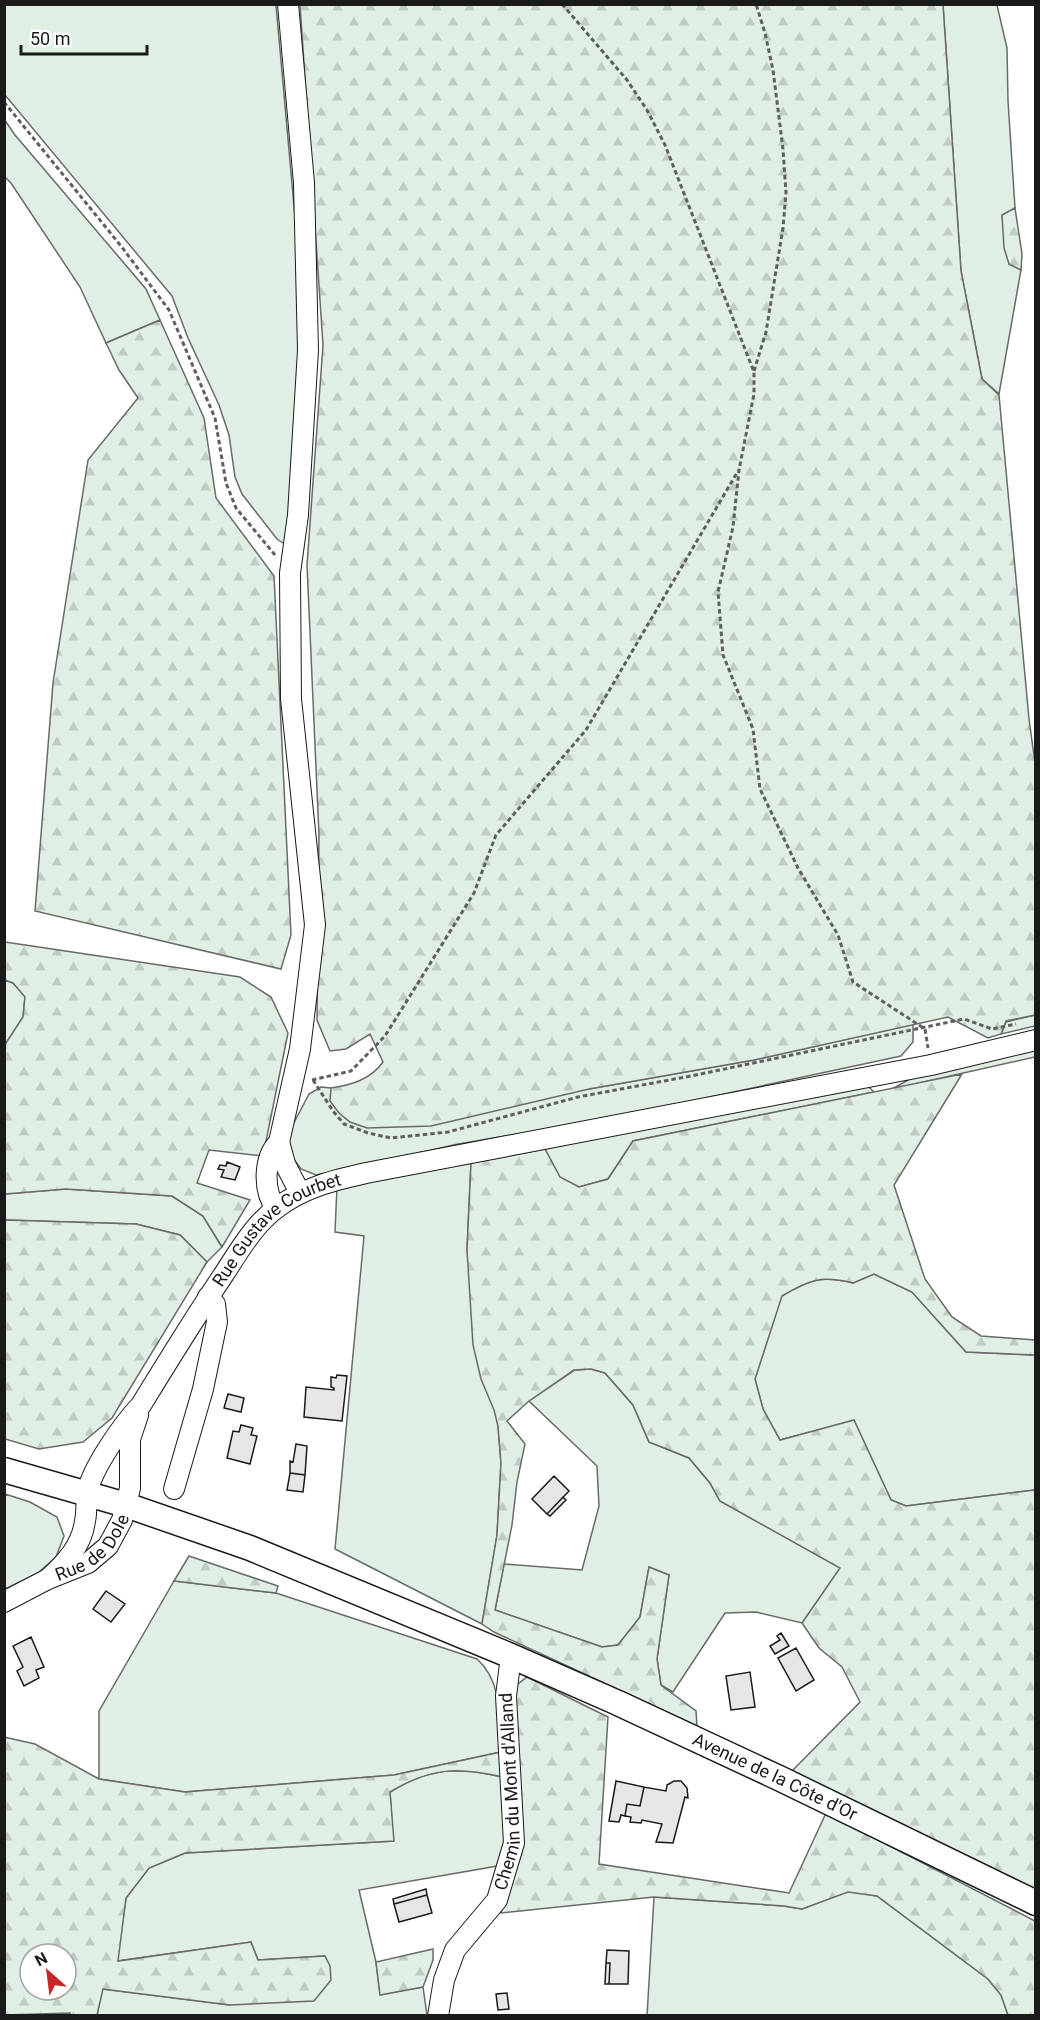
<svg xmlns="http://www.w3.org/2000/svg" width="1040" height="2020" viewBox="0 0 1040 2020" font-family="Roboto,sans-serif">
<defs>
<pattern id="forest-firs" width="22" height="20" patternUnits="userSpaceOnUse" patternTransform="scale(1.5)"><rect width="22" height="20" fill="#e0efe3"/><path d="M5 1l3.5 6h-7zM16 11l3.5 6h-7z" fill="#c0ccc2"/></pattern>
</defs>
<rect width="100%" height="100%" fill="#fff"/>
<path fill="#e0efe3" stroke="#6a6a6a" stroke-width="1.5" d="M5 5H276L298 251 299 376 286 545 277 539 242 494 235 477 229 435 219 405 188 338 172 296 5 95Z
M943 5H997L1007 48 1008 101 1015 208 1002 216 1009 264 1021 270 999 394 982 379 961 271Z
M4 119 15 135 146 289 160 320 106 343 80 287 11 183 5 177Z
M5 980 13 983 25 996 23 1017 5 1046Z
M1035 1015V1026L1001 1034 1006 1022Z
M913 1024V1042L901 1056 682 1103 548 1129 458 1144 348 1169 316 1175 301 1169 290 1154 287 1136 309 1094 321 1087 331 1088V1101L589 1089 754 1060Z
M1035 1047V1057L892 1089 919 1074Z
M865 1083 874 1092 633 1141 608 1179 579 1187 560 1178 545 1149Z
M471 1163 467 1250 498 1426 501 1463 497 1535 482 1624 335 1549 364 1236 335 1232 337 1186Z
M66 1189 172 1196 203 1216 222 1247 207 1262 180 1235 136 1224 5 1220V1194Z
M874 1274 912 1292 966 1352 1035 1355V1490L906 1506 891 1500 854 1421 780 1440 763 1409 755 1379 781 1296C809 1280 821 1275 853 1283Z
M591 1369 605 1373 633 1405 649 1442 689 1458 710 1483 720 1501 841 1568 802 1623 756 1612 725 1613 673 1692 661 1685 657 1659 669 1575 649 1567 640 1617 618 1645 602 1647 495 1610 504 1564 582 1570 599 1506 597 1466 529 1401 575 1370Z
M5 1494 30 1502 57 1517 64 1536 56 1557 38 1573 5 1589Z
M174 1581 276 1593 477 1659C503 1682 499 1719 501 1752L394 1775 185 1792 99 1779V1711Z
M445 1771H472L503 1777 507 1820 503 1865 359 1890 376 1962 380 1994 423 1987 427 2015 97 2016 102 1989 230 2005 325 1956 258 1960 251 1942 117 1961 126 1898 149 1868 185 1853 393 1841 390 1792 413 1778Z
M848 1891 877 1896 988 1979 1001 1995 1008 2015 647 2016 654 1897 784 1906 802 1909Z"/>
<path fill="url(#forest-firs)" stroke="#6a6a6a" stroke-width="1.5" fill-rule="evenodd" d="M300 5H943L961 271 982 379 999 395 1029 719 1035 763V1015L1006 1021 1001 1034 988 1038 948 1017 754 1060 589 1089 431 1126 367 1128 350 1122 339 1113 330 1101 331 1088C352 1085 371 1079 383 1062L370 1034 346 1049 330 1051 317 1020 319 835 307 565 323 345Z
M1015 208 1022 254 1021 270 1009 264 1004 248 1002 215Z
M160 320 204 418 216 498 274 576 291 935 281 969 35 911 53 683 88 460 138 398 119 370 106 343Z
M5 942 240 977 271 997 288 1033 263 1156 209 1150 197 1183 250 1200 222 1247 203 1216 172 1196 66 1189 5 1194 4 1046 23 1017 25 997 13 983 5 980Z
M962 1074 894 1185 925 1279 952 1317 981 1336 1035 1340V1355L966 1352 912 1292 874 1274 853 1283C821 1275 809 1280 782 1296L755 1379 763 1409 780 1440 854 1420 891 1500 906 1506 1035 1490V1889L791 1772 860 1702 842 1667 819 1648 802 1623 840 1568 720 1501 710 1483 689 1458 649 1442 633 1405 605 1373 591 1369 574 1370 529 1401 507 1421 525 1444 517 1482 512 1525 495 1610 602 1647 618 1645 640 1617 649 1567 669 1575 657 1659 661 1685 696 1711 697 1726 494 1632 482 1624 497 1535 501 1463 498 1426 494 1410 481 1379 473 1345 467 1250 471 1163 545 1149 560 1177 579 1187 608 1179 633 1141Z
M5 1220 136 1224 180 1235 207 1262 112 1418 83 1442 39 1449 5 1439Z
M189 1556 278 1586 276 1593 174 1581Z
M527 1677 608 1717 599 1864 789 1893 826 1813 1035 1921V2015H1008L1001 1995 988 1979 877 1896 848 1892 802 1909 784 1906 654 1897 501 1913 513 1864 514 1687Z
M4 1737 35 1744 99 1779 185 1792 394 1775 501 1752 503 1777C457 1767 432 1767 390 1792L394 1841 185 1853 149 1868 126 1898 118 1961 251 1942 258 1960 325 1956 330 1966 331 1980 314 2001 230 2005 103 1989 97 2015H71L70 2013 5 2015ZM30 1954H66V1990H30Z
M433 1949V1960L423 1987 380 1995 376 1962Z"/>
<path fill="#e6e6e6" stroke="#1a1a1a" stroke-width="1.5" d="M227 1162 240 1167 235 1180 221 1177 224 1170 218 1169 220 1165 226 1166Z
M337 1375 347 1376 342 1421 304 1417 306 1387 334 1390V1388L331 1387V1377L336 1378Z
M228 1394 244 1398 241 1412 224 1408Z
M241 1425 253 1428 251 1435 257 1436 250 1464 227 1458 233 1431 239 1432Z
M296 1444 307 1446 305 1475 290 1473V1461L293 1462Z
M290 1473 305 1475 303 1492 287 1490Z
M554 1476 569 1491 547 1514 532 1499Z
M563 1497 566 1500 550 1516 547 1514Z
M106 1591 125 1604 111 1622 93 1609Z
M781 1633 789 1646 775 1654 770 1646 780 1640 777 1636Z
M31 1637 44 1667 36 1670 39 1678 24 1686 17 1671 23 1667 13 1646Z
M796 1648 814 1680 796 1691 778 1658Z
M750 1672 755 1707 731 1710 726 1676Z
M616 1781 644 1787 640 1806 627 1804 625 1816 621 1815 619 1822 609 1821Z
M674 1781H681L687 1788 688 1798 685 1797 673 1843 656 1842 662 1824 642 1820 641 1823 630 1822 631 1817 625 1816 627 1804 640 1806 644 1787 666 1791 667 1785Z
M426 1889 427 1895 394 1904 393 1899Z
M427 1895 432 1913 399 1922 394 1904Z
M607 1950 629 1951 628 1984H609L610 1963H606Z
M606 1963H610L609 1984H605Z
M507 1993 509 2009 498 2010 496 1994Z"/>
<g fill="none" stroke-linecap="round" stroke-linejoin="round">
<g stroke="#1a1a1a" stroke-width="22">
<g id="minor">
<path d="M279 1142 285 1164 300 1193"/>
<path d="M276 1208C263 1191 263 1158 279 1142L300 1049 315 925 291 699 290 573 298 515 308 350 304 183 288 4"/>
<path d="M174 1489 203 1389 217 1322 215 1304 208 1297"/>
<path id="s1" d="M48 1579C66 1563 82 1545 85 1521 87 1512 86 1502 87 1493 92 1468 123 1424 141 1405 168 1361 195 1317 224 1274 239 1251 255 1223 278 1207 305 1187 335 1180 366 1173L931 1065 1036 1040"/>
<path id="s2" d="M4 1602 48 1579 88 1563 108 1546 122 1520 126 1505 130 1488V1439L138 1415"/>
<path id="s3" d="M438 2016 444 1980 455 1950 497 1900 514 1843 506 1696 511 1656"/>
</g>
</g>
<g stroke="#1a1a1a" stroke-width="27">
<g id="major">
<path id="s4" d="M4 1470 126 1505 250 1548 511 1656 618 1703 781 1779 1036 1903"/>
</g>
</g>
<path stroke="#5f5f5f" stroke-width="3" stroke-dasharray="4.5 3" stroke-linecap="butt" d="M562 4 627 80 647 110 665 145 754 372V394L739 470 733 527 718 592 723 655 753 729 760 789 798 868 838 935 853 982 925 1029 928 1048
M4 102 121 246 169 310 215 418 226 483 236 508 275 555
M754 371 766 332 783 228 786 193 783 149 773 70 765 33 756 4
M312 1080 351 1071 385 1036 474 893 496 835 586 730 738 471
M313 1080 333 1111 344 1124 368 1133 391 1138 448 1132 578 1097 691 1076 964 1019 992 1029 1016 1024"/>
<use href="#minor" stroke="#fff" stroke-width="20"/>
<use href="#major" stroke="#fff" stroke-width="24"/>
</g>
<g text-anchor="middle" stroke-width="4.5" stroke-linejoin="round" paint-order="stroke">
<g font-size="18" fill="#1a1a1a" stroke="#fff">
<text dy="6" stroke="none"><textPath href="#s1" startOffset="429">Rue Gustave Courbet</textPath></text>
<text dy="6" stroke="none"><textPath href="#s2" startOffset="106">Rue de Dole</textPath></text>
<text dy="6" stroke="none"><textPath href="#s4" startOffset="831">Avenue de la Côte d'Or</textPath></text>
<text dy="6" stroke="none"><textPath href="#s3" startOffset="244">Chemin du Mont d'Alland</textPath></text>
</g>
</g>
<rect width="1040" height="2020" fill="none" stroke="#1a1a1a" stroke-width="12"/>
<g transform="translate(48 1972) rotate(332)"><circle r="28" fill="#ffffff" stroke="#a3a3a3" stroke-width="1.5"/>
<path d="M0-4.5L10 22L0 15L-10 22Z" fill="#c62828"/>
<text y="-9" font-size="16" font-weight="bold" text-anchor="middle" fill="#1a1a1a">N</text>
</g>
<path d="M21 45v9h126v-9" fill="none" stroke="#1a1a1a" stroke-width="3"/>
<text x="30" y="45" font-size="18" fill="#1a1a1a" stroke="#ffffff" stroke-width="4.5" paint-order="stroke">50 m</text>
</svg>
